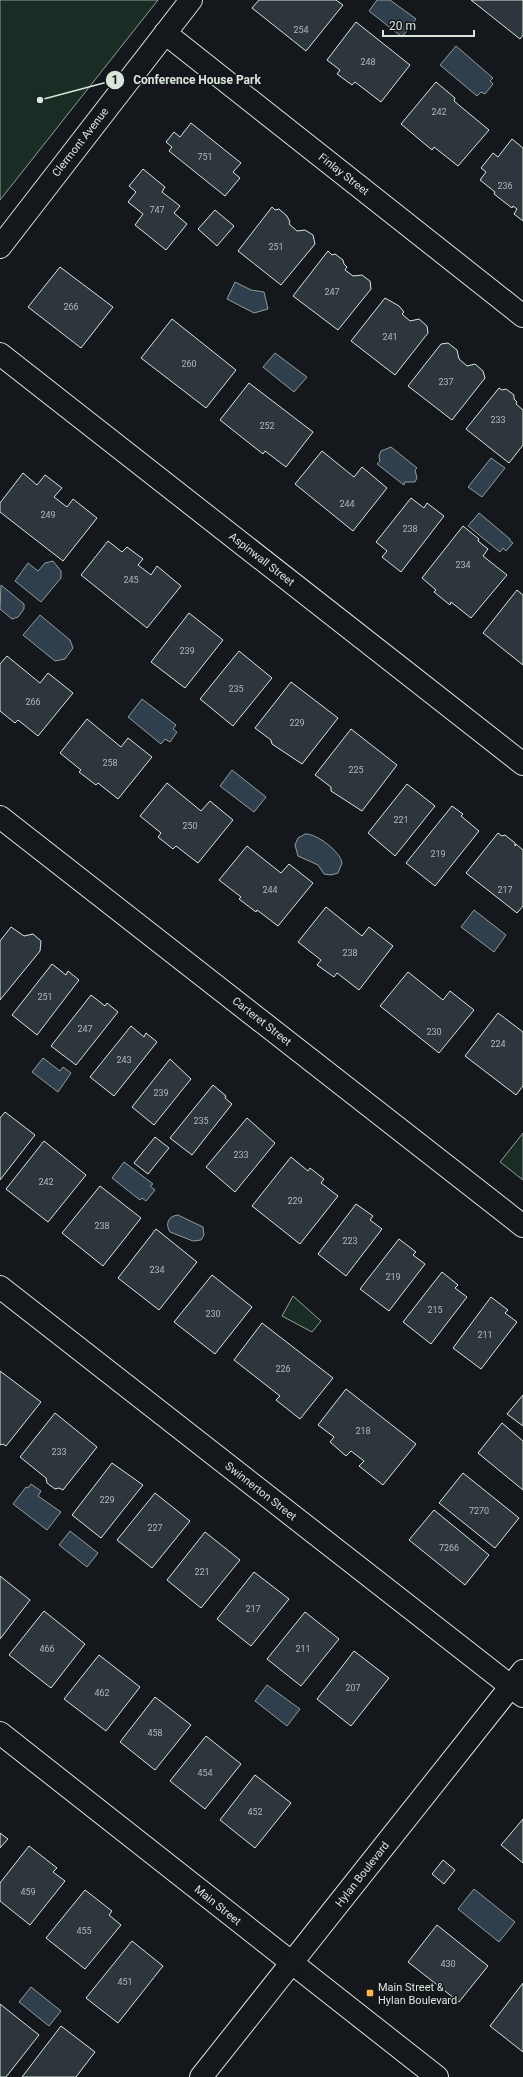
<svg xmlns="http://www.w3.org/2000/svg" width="523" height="2077" viewBox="0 0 523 2077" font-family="Roboto,sans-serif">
<rect width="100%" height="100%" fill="#14181c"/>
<path fill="#1a2d24" stroke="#939e99" d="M0 0H158L0 200Z
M523 1133V1180L500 1162Z
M293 1296 321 1321 312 1332 282 1316Z"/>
<path fill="#2f3f4d" stroke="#939e99" d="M377 0H390L416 19 402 37 369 11Z
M456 46 493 78 490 81 493 84 485 94 481 92 477 96 440 65Z
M235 282 251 290 264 292 268 309 254 313 227 299Z
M275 353 307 377 294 392 263 367Z
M391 447 417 468 415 470 417 478 415 482H405L404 485 377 464 380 461 379 456 381 451Z
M491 458 505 468 482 497 468 487Z
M479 513 510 539V541L513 543 506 551 503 548 500 552 468 526Z
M53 561 61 571V578L41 602 15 581 28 563 38 571 45 563Z
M1 585 24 604V609L18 617 12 619 0 609Z
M40 615 70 640 73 648 65 659 55 661 23 635Z
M142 699 176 725 173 729 177 732 170 742 165 739 161 744 128 717Z
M232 770 266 797 254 812 220 786Z
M305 834C316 833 341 852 342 863L338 873 331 875 324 874 318 865 298 856 295 845 298 838Z
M474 910 506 935 494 952 461 927Z
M43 1058 60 1071 63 1067 71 1073 58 1092 32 1072Z
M124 1162 153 1184 150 1186 155 1190 146 1201 142 1198 140 1200 112 1178Z
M178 1215 203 1227 204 1235 201 1240 193 1241 170 1232C165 1224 168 1216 178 1215Z
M31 1484 41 1491 38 1496 61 1512 47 1530 13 1504 26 1487 28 1488Z
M70 1531 98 1553 87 1567 59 1545Z
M267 1685 300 1709 287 1726 255 1701Z
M474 1889 515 1922 499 1942 458 1909Z
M31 1987 61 2011 49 2026 19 2002Z"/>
<path fill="#2c363c" stroke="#d8e6dc" d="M259 0H336L343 5 306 51 252 8Z
M471 0H523V35L520 39Z
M356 22 410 65 381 102 355 82 352 85 337 74 340 70 327 60Z
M436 82 455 98 454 101 489 130 458 166 434 147 432 150 401 124Z
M191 123 241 163 233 172 240 178 225 196 169 151 172 147 166 142 174 132 180 137Z
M512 139 523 148V221L514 214 517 209 513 206 512 208 494 194 495 192 480 180 486 172 481 168 493 153 498 157Z
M143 169 165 187 162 192 180 206 174 213 187 224 166 250 135 225 143 214 128 202 136 192 129 186Z
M272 207 275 210 279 209 287 216 290 222 289 224 297 231 305 230 313 235 315 244 281 285 238 251Z
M215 210 234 226 217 246 198 229Z
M328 251 332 255 335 254 343 260 344 264 347 267 345 270 353 276 362 275 370 281 371 289 338 330 293 296Z
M60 267 113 307 81 348 28 307Z
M385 298 399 306 404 312 402 314 410 321 419 319 427 326 428 333 395 375 351 341Z
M172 319 236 370 206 408 141 358Z
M448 343 457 350 459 359 467 366 475 364 483 371 485 378 452 420 408 386 441 344Z
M249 383 313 432 286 467 265 451 263 454 220 420Z
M499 388 502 390 506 389 514 395V399L517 402 516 404 523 410V445L509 463 466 429Z
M322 451 354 477 362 467 387 488 353 531 295 484Z
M23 473 37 485 45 475 62 488 54 497 67 507 73 499 97 518 63 561 0 512V503Z
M411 498 424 508 427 503 444 516 401 572 382 557 387 551 376 542Z
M463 526 479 539 478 541 488 549 483 556 507 575 471 618 451 602 450 605 434 592 436 590 422 578Z
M108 541 122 552 127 547 143 559 138 565 151 575 157 566 181 586 147 628 81 575Z
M517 590 523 595V665L483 633Z
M189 613 223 640 185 688 151 662Z
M239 651 272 678 233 726 200 699Z
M7 656 40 683 48 673 73 693 38 736 18 720 15 723 0 711V664Z
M291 682 338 718 302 764 272 744 271 740 255 728Z
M87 719 121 747 128 738 152 757 118 799 98 783 96 785 79 772 81 770 60 753Z
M351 729 397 765 362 811 331 791V787L315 775Z
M167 783 201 811 210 801 233 820 198 863 176 846 173 849 158 837 161 833 140 816Z
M407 784 435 806 395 856 368 833Z
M452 806 463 814 461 816 479 831 435 886 406 863Z
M498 833 502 836 505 835 515 843V846L516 844 523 850V906L517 913 466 873Z
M247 846 281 873 289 864 313 883 278 926 257 910 256 912 239 899 241 897 219 880Z
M326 907 362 936 369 927 393 946 359 990 337 973 334 977 317 965 321 960 298 942Z
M11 927 24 936 33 934 41 941 40 951 0 1000V941Z
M52 964 66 975 68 971 79 980 37 1035 12 1015Z
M408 972 443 1000 450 991 474 1010 439 1053 380 1006Z
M91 995 105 1006 107 1003 118 1012 76 1065 51 1046Z
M498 1013 523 1032V1086L516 1095 465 1056Z
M131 1026 144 1037 146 1033 157 1042 114 1096 90 1077Z
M170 1059 191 1079 154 1125 132 1107Z
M213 1085 226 1096 225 1098 232 1104 192 1155 170 1138Z
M5 1112 35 1135 0 1180V1118Z
M247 1118 275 1143 235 1192 206 1167Z
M155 1137 169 1148 148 1174 134 1163Z
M44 1141 86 1175 48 1222 6 1189Z
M291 1157 308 1171 310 1168 324 1179 321 1183 338 1196 300 1244 252 1206Z
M100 1186 141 1218 103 1266 62 1233Z
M356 1204 373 1216 370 1220 382 1229 346 1276 318 1254Z
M156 1229 197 1262 159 1310 118 1278Z
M399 1239 416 1252 413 1255 425 1264 389 1311 360 1289Z
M442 1272 458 1285 455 1288 467 1297 431 1344 403 1322Z
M212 1275 252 1307 215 1354 174 1322Z
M491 1297 508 1310 505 1313 517 1322 481 1369 453 1348Z
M262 1323 333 1378 300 1419 276 1400 280 1396 234 1360Z
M0 1371 41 1402 6 1446 3 1444 0 1445Z
M346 1389 416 1444 383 1485 359 1466 364 1461 351 1451 346 1456 330 1442 334 1437 318 1425Z
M523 1395V1426L507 1414Z
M55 1413 97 1447 63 1490 59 1488 55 1489 47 1483 46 1478 20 1457Z
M502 1423 523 1441V1490L478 1453Z
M112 1463 143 1485 101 1538 72 1515Z
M463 1473 519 1518 495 1548 439 1503Z
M155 1493 190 1521 152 1568 117 1540Z
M434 1510 489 1555 465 1585 409 1540Z
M205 1532 240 1560 201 1608 167 1580Z
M254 1572 289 1599 251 1646 217 1619Z
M0 1576 30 1600 0 1639Z
M44 1611 85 1644 51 1688 9 1655Z
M305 1612 339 1639 301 1686 267 1659Z
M354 1651 389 1678 351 1726 317 1699Z
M99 1655 140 1687 106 1731 64 1699Z
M155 1697 191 1725 155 1770 120 1742Z
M206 1736 241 1764 205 1809 170 1781Z
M255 1775 291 1803 255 1848 220 1820Z
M523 1819V1863L501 1845Z
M0 1833 8 1839 0 1848Z
M29 1846 57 1868 53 1872 65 1881 30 1925 0 1901V1883Z
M443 1860 455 1870 444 1884 432 1874Z
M85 1890 112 1911 109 1915 121 1925 85 1969 46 1938Z
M437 1925 488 1966 459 2002 408 1962Z
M132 1941 163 1966 118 2023 86 1998Z
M523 1983V2052L490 2026Z
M0 2004 39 2035 6 2077H0Z
M61 2026 95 2052 76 2077H22Z"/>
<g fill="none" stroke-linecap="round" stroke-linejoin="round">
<g stroke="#d8e6dc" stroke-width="24">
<path id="minor" d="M165 33 523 316
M0 247 191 0
M0 354 523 764
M0 817 523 1226
M0 1287 523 1696
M0 1733 437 2077"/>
</g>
<g stroke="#d8e6dc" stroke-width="24">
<path id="tertiary" d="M201 2077 523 1671"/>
</g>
<use href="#minor" stroke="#14181c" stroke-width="22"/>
<use href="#tertiary" stroke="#14181c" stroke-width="22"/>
</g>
<rect fill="#ffb74d" stroke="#14181c" stroke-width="1.5" x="366" y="1989" width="8" height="8" rx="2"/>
<g text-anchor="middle" stroke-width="3" stroke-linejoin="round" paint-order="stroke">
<g font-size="9" fill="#adbab4">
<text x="301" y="33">254</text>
<text x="368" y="65">248</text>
<text x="439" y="115">242</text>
<text x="205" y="160">751</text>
<text x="505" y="189">236</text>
<text x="157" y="213">747</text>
<text x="276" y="250">251</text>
<text x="332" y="295">247</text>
<text x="71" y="310">266</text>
<text x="390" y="340">241</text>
<text x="189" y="367">260</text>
<text x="446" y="385">237</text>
<text x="498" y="423">233</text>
<text x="267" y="429">252</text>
<text x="347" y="507">244</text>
<text x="48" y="518">249</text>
<text x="410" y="532">238</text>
<text x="463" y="568">234</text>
<text x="131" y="583">245</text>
<text x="187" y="654">239</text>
<text x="236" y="692">235</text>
<text x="33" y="705">266</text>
<text x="297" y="726">229</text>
<text x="110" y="766">258</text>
<text x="356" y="773">225</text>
<text x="401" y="823">221</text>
<text x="190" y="829">250</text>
<text x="438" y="857">219</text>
<text x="270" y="893">244</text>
<text x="505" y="893">217</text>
<text x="350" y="956">238</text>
<text x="45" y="1000">251</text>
<text x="85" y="1032">247</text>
<text x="434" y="1035">230</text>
<text x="498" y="1047">224</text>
<text x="124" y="1063">243</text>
<text x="161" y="1096">239</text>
<text x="201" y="1124">235</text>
<text x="241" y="1158">233</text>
<text x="46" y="1185">242</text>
<text x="295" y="1204">229</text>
<text x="102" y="1229">238</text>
<text x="350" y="1244">223</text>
<text x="157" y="1273">234</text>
<text x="393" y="1280">219</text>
<text x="435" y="1313">215</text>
<text x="213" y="1317">230</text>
<text x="485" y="1338">211</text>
<text x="283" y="1372">226</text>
<text x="363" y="1434">218</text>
<text x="59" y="1455">233</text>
<text x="107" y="1503">229</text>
<text x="479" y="1514">7270</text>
<text x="155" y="1531">227</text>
<text x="449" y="1551">7266</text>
<text x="202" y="1575">221</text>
<text x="253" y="1612">217</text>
<text x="47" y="1652">466</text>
<text x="303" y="1652">211</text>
<text x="353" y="1691">207</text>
<text x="102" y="1696">462</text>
<text x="155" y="1736">458</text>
<text x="205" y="1776">454</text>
<text x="255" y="1815">452</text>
<text x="28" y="1895">459</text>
<text x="84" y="1934">455</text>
<text x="448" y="1967">430</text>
<text x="125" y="1985">451</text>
</g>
<g font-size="11" fill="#d8e6dc" stroke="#14181c">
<text transform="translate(80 142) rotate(-52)" y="4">Clermont Avenue</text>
<text transform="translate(344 174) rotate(38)" y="4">Finlay Street</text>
<text transform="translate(262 559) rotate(38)" y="4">Aspinwall Street</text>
<text transform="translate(262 1021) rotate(38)" y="4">Carteret Street</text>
<text transform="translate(261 1491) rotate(38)" y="4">Swinnerton Street</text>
<text transform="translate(362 1874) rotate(-52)" y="4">Hylan Boulevard</text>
<text transform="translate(218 1905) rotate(39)" y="4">Main Street</text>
</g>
<g font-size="11" fill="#d8e6dc" stroke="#14181c" text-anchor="start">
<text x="378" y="1991">Main Street &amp;<tspan x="378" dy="13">Hylan Boulevard</tspan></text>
</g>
</g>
<path fill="none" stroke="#d8e6dc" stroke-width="1.5" d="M40 100L115 80"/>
<g fill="#d8e6dc" stroke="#14181c" stroke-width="1.5">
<circle cx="40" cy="100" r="4"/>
<circle cx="115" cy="80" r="10"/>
</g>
<g font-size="12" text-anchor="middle" font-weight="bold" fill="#111">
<text x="115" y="84">1</text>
</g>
<g font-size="12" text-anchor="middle" font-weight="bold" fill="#d8e6dc" stroke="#14181c" stroke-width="3" stroke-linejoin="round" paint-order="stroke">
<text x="197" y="84">Conference House Park</text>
</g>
<path d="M383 30v6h91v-6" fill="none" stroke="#d8e6dc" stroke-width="2"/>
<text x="389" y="30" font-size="12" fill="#d8e6dc" stroke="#14181c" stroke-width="3" paint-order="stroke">20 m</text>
</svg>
